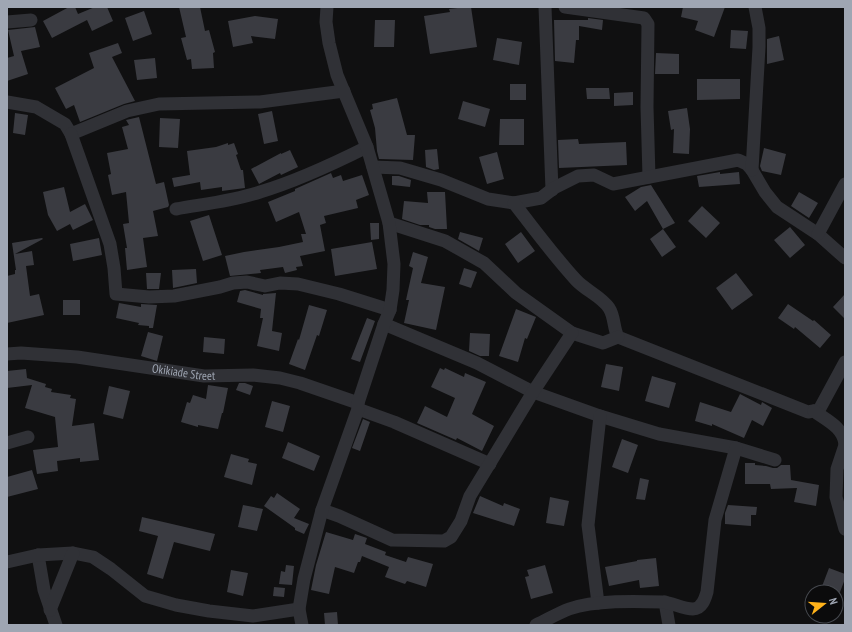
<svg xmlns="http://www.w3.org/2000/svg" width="852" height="632" viewBox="0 0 852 632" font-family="'PT Sans Narrow',sans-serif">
<rect width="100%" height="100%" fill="#101011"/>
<path fill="#3a3b41" d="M69 7H75L78 14 95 7H107L113 21 92 31 87 20 52 38 43 21Z
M179 7H200L205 31 209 30 215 52 213 53 214 68 192 69 191 59 187 60 181 38 186 37Z
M466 7H471L477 47 430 54 424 16 450 12 449 9Z
M683 7H725L714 37 695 30 698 21 681 17Z
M144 11 152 34 133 41 125 18Z
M255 16 278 19 275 39 251 36 253 43 233 47 228 21Z
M588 18 603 20 602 30 579 26V40H576L574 63 555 61 554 20H588Z
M375 20H395L394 47H374Z
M35 27 40 47 21 51 28 74 7 81V58L14 56 8 30Z
M731 30 748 31 746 49 730 48Z
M779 36 784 60 767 64V39Z
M497 38 522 42 519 65 493 60Z
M118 43 122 53 112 57 135 101 124 104 80 122 74 105 66 109 55 88 94 68 89 53Z
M656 53 679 54V74H655Z
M155 58 157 78 137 80 134 60Z
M697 79H740V99L697 100Z
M510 84H526V100H510Z
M586 88H609L610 99H587Z
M633 92V105L614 106V93Z
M397 98 407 135H415L413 160 379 159 377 151 375 128 370 110 373 109 372 104Z
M463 101 490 109 485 127 458 119Z
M687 108 690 129 689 154 673 153 674 129 671 130 668 111Z
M272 111 278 141 264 144 258 114Z
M15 113 28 115 25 135 13 133Z
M139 117 156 184 164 182 169 205 168 207 153 211 158 236 143 238 147 267 127 270 125 248H127L123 224 129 223 126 192 112 195 108 175 111 174 107 153 128 149 122 127 129 125 126 120Z
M160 118 180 119 178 148 159 147Z
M500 119H524V145H499Z
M578 139 579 144 626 142 627 165 559 168 558 140Z
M228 143V145L234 143 238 154 236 155 241 170H243L245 188 222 191V187L201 190 200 182 174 187 172 178 190 175 187 151 216 147Z
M764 148 786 154 781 175 762 171 760 166Z
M437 149 439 169 434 170 426 167 425 150Z
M290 150 298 167 281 175 280 173 259 184 251 169 281 153V154Z
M497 152 504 179 487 184 479 157Z
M720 172V174L739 172 740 184 699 187 697 176Z
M331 173 333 178 341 175 343 181 362 175 369 195 356 200 358 208 324 216 326 223 320 225 325 251 300 256 303 266 296 267 297 270 285 273 283 267 260 270 261 273 230 276 225 256 244 252 279 247 303 242 301 234H306L299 212 276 222 268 202 295 191V189Z
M392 176H399L411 180 410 187 392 185Z
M651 185 675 223 663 229 647 201 635 211 625 197 641 187Z
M64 187 70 212 85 204 93 220 73 230 70 224 57 231 48 215 43 192Z
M427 192H445L447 229H435L429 227V225H420L402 219 404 201 428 203Z
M799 192 818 203 809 218 791 206Z
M702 206 720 223 706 238 688 221Z
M209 215 222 255 203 261 190 221Z
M370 223H379V239L371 240Z
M790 227 805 245 790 258 774 240Z
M663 229 676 247 662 257 650 239Z
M460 232 483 238 479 251 458 239Z
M521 232 535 251 518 263 505 244Z
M42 238 43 239 15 254 32 251 34 265 26 266 30 296 39 294 44 315 7 323V276L15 274V270H16L12 243Z
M99 238 102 255 73 261 70 244Z
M372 242 377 269 335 276 331 249Z
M413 252 428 257 421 283 445 287 436 330 404 323 409 300H406L413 268 409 266Z
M464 268 477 272 471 288 459 284Z
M196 269 197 283 173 288 172 270Z
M146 273H161L159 289H147Z
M736 273 753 295 732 310 716 288Z
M245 290 263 295V294L276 293 272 331 282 333 279 351 257 346 263 318H260L261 309 237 302 240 291Z
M845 294V319L833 307Z
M63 300H80V315H63Z
M119 303 141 307V304L157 305 153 328H149V326L138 325 139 323 116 318Z
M788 304 813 321 814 320 831 335 820 348 795 327 794 329 778 318Z
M309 305 327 310 319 336 317 335 305 370 289 364 298 339 299 340Z
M516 309 536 317 527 339 525 338 518 362 499 356Z
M367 318 375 321 360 362 351 359Z
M148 332 163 336 157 361 141 356Z
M470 333 490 334 489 356H480L469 351Z
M204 337 225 339 224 354 203 352Z
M606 364 623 367 619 391 601 387Z
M440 368 444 370 445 368 464 377 465 373 486 382 472 414 494 426 482 451 457 438 456 440 417 423 425 406 447 417 455 398 431 387Z
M26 369 27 378 46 384 45 387 52 389 51 392 71 395 70 398 76 399 72 426 94 423 99 460 80 462V458L57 461 58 471 37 474 33 450 58 447 55 417 25 408 32 385 7 388V371Z
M652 376 676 383 669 408 645 401Z
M239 383H245L253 386 250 395 236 390Z
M208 385 228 388 223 413H222L218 429 198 425V427L181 422 187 402 190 403 193 395 206 399Z
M109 386 130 391 123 419 103 414Z
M740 394 761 405 762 402 772 408 763 426 752 420 744 438 712 424V426L695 421 700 402 731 412Z
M272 401 290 406 283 432 265 427Z
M363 419 370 422 360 451 352 448Z
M622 439 638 445 628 473 612 467Z
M288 442 320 456 314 471 282 458Z
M231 454 249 459 248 462 257 464 252 485 224 477Z
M745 463H755V465L766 466 773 468H777L781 465H790L791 480 819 485 816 506 794 502 797 488 771 489 770 484H745Z
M32 470 38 489 7 497V477Z
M640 478 649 480 645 500 636 499Z
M277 493 300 509 294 518 309 524 304 534 295 530V528L264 506 271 496 274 498Z
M480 496 503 506 504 503 520 509 514 526 473 513Z
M550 497 569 501 564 526 546 523Z
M243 505 263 509 257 531 238 527Z
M728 505 757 507 756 515H751V526L725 524V513Z
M142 517 215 534 210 551 174 542 163 579 147 574 158 536 139 531Z
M326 532 353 540 355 534 367 538 365 544 386 552 385 555 406 562 408 557 433 564 426 587 407 581 405 584 385 577 389 567 362 556 360 562H358L354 573 335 567 329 594 311 590 316 565Z
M656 558 659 586 640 588 639 580 609 586 605 567 637 561V560Z
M286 565 294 566 292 585 279 584 281 571 285 572Z
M545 565 553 593 531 599 525 577 529 576 527 570Z
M829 568 845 574V579L840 592H828L821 589Z
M231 570 248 573 243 596 227 592Z
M274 587 285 588 284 597 273 596Z
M337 612 338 625H325L324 613Z"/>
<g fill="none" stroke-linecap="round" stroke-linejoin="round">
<g stroke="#303136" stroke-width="13">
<path d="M545 7 552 190"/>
<path d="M565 7 644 18 648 24 647 107 649 177"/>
<path d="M7 22 31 20"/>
<path d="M7 102 36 107 65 124 71 134 127 111 159 104 260 102 344 91"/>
<path d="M71 134 110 244 114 268 116 294 149 297 174 296 220 287 233 283 247 282 265 286 280 283 298 284 339 294 390 310"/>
<path d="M373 167 400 168 441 180 488 199 514 203 541 198 554 188 578 176 594 175 613 184 738 160 747 164 752 170 765 192 777 207 818 234 845 258"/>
<path d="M752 170 759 47V28L755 7"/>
<path d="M514 203C534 229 554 256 576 280 585 290 602 297 609 308 615 317 613 328 618 337L808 412 819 410 845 362"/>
<path d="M176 209C204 204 233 201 260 192 297 181 333 164 367 147"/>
<path d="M389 223 445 241 484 263 516 293 572 333 603 343 618 337"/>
<path d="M818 234 845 184"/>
<path d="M384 324 477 363 533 392 600 416 659 434 736 448 775 460"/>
<path id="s1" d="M7 354 21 353 77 357 204 376 253 375 280 378 300 383 358 403"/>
<path d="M358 409 394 422 490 464"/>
<path d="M814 411C826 420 843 427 845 444"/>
<path d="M7 443 28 437"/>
<path d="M845 445 837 469 836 497 845 529"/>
<path d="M322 510 339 516 392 540 444 541 451 537 461 521 470 496 533 392 572 333"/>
<path d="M38 555 44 590 56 625"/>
<path d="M7 562 38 555 73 553 93 557 111 569 145 596 176 605 209 611 253 616 299 609"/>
<path d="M665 602 669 625"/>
<path d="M598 603 588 525 600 416"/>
<path d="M50 610 73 553"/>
<path d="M302 625 299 609 304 579 322 510 358 409V403L384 324 390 310 393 290 394 264 389 223 367 147 337 75 329 43 326 22 327 7"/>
<path d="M536 625C547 620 558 613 569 609 595 600 635 601 663 602 673 603 683 609 693 609 702 609 705 599 707 592L715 520 736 448"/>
</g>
</g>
<g text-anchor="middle" stroke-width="3.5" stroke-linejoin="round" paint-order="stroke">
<g font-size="12" fill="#9fa6b3" stroke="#0b0b0c">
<text dy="4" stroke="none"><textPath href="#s1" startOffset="178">Okikiade Street</textPath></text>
</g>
</g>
<rect width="852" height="632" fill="none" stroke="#9fa6b3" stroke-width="16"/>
<g transform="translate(824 604) rotate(73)"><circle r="19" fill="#0b0b0c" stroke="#46494f"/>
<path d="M0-3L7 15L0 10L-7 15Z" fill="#ffb21a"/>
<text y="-6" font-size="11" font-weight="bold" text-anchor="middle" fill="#9fa6b3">N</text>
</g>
</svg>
